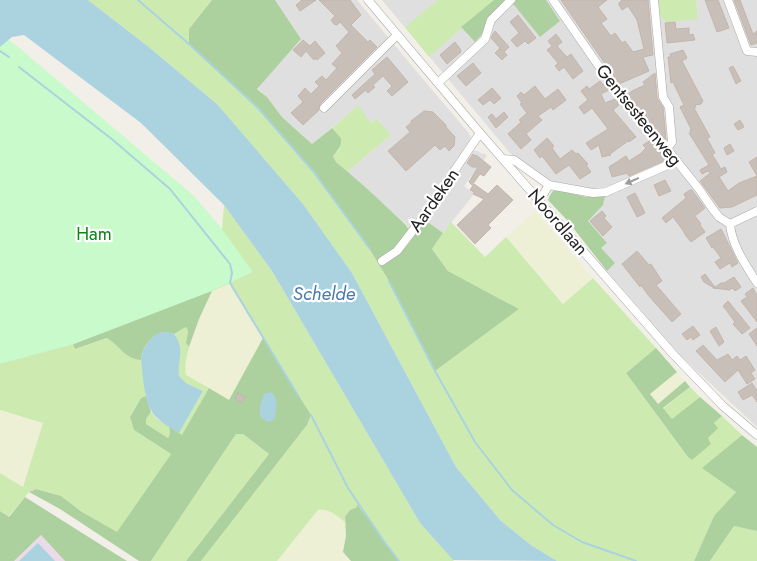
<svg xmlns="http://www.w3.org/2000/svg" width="757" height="561" viewBox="0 0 757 561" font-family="Jost,sans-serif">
<rect width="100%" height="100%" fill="#f2efe9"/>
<path fill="#e0dfdf" d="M275 0H357L433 91 468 132 471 138 409 230 406 223 396 216 374 195 347 172 391 135 376 119 371 123 358 106 312 144 282 117 267 97 257 88 301 39Z
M382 0H548L620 102 673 161 613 186 587 189 560 184 549 180 510 153Z
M557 0H653L698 19 696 0H757V427L683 358 607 271 567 220 548 200 550 195 553 191H561L586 197 605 196 682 162 623 95Z
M473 151H478L482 154 484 153 487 156 464 186 474 194 443 233 425 220 471 152Z"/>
<path fill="#ebdbe8" d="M41 535 65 561H14Z"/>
<path fill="#eef0d5" d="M535 211 593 278 564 304 506 237Z
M230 283 263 338 229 400 186 375 185 372 187 354 199 319 212 291Z
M677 372 685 381 658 404 650 394Z
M0 410 43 423 23 487 0 473Z
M324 508 333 513 345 522 346 536 343 552 351 561H277L318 510Z"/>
<path fill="#cdebb0" d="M88 0H212L189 29 225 76 258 108 313 171 367 245 389 281 435 371 519 309 448 271 432 249 451 222 485 257 506 237 563 304 593 278 656 348 626 373 688 457 708 438 714 423 722 416 742 435 703 468 736 492 714 516 694 561H557L531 545 501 521 456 467 352 273 303 204 218 105 150 48Z
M438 0H494L461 27 462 28 429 57 405 27Z
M656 0H696L698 19 666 22 657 13Z
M358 105 371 123 377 119 391 135 347 172 336 162 333 156 339 150 341 138 332 128Z
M224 205 272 271 420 523 454 561H399L357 504V507L350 510 345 515V522C337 516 329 508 318 510L277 561H201L307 425 311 415 230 283 211 237 222 228Z
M186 327 188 331 186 343 189 347C187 355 184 366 186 375L209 388 182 436 179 433 203 391 186 383 178 376C177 359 186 349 174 334Z
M108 338C118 345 127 359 141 360L146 396 141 398 130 417 134 430 171 454 117 533 82 512 61 496 36 489 29 492 8 517 0 511V473L23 487 43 423 0 410V364L74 344 75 349Z
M690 387 700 397 672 420 663 409Z
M151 412 157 419 169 426 170 434 168 438 146 424V419Z
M236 434H243L269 454 186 561H151Z
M734 526 757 531V561H710Z"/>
<path fill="#add19e" d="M212 0H275L301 39 257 89 267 97 282 117 312 144 332 128 341 138C342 146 338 150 333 156L336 162C355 178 375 195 393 213 399 219 405 222 409 230L425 220 443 233 432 249 448 271 519 309 435 371 389 281 367 245 313 171 258 108 189 44V29Z
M494 0H509L487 19 490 25 475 42 461 27Z
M510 0H546L560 21 540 37Z
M553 191H561L586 197 605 196 603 205 588 221 607 243 601 248 615 263 607 271 567 220 548 200 550 195Z
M230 283 212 291 199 319 189 347 186 343 188 331 186 327 174 334C156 328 143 343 141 360 125 359 119 345 107 338L75 349 73 344 0 364V305Z
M263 338 311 415 307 425 201 561H186L269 454 243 434H236L151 561H139L60 509 29 492 36 489 61 496 82 512 117 532 171 454 134 430 130 417 141 398 146 396 151 412 146 419V424L168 438 170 434 169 426 182 435 209 388 229 400Z
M656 348 677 372 650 394 658 404 685 381 690 387 663 408 672 419 700 397 722 416 714 423 718 428 708 438 711 444 692 460 688 457 626 373Z
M742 435 757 447V531L734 526 710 561H694L714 516 736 492 702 468Z
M25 497 114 553 127 561H65L41 535 14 561H0V511L9 517Z
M357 504 399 561H351L343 552 346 536 345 516 350 510 357 507Z"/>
<path fill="#c8facc" d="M0 34 18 47 194 196 222 229 253 272 212 291 74 344 0 364Z"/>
<path fill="#aad3df" d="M0 0H88L150 48 218 105 303 204 352 273 456 467 501 521 531 545 557 561 453 560 420 523 272 271 224 205 141 123 24 35 12 37 0 47Z
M161 332H168L174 334C186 349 177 359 179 376L186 383 203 391 179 433C171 428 162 423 156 417 144 405 143 376 141 360 143 347 149 337 161 332Z
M271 392C279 399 276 409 275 418L270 422C255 420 260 404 264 394Z
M38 543 55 561H19Z"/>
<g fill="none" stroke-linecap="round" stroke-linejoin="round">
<path stroke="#aad3df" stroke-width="2" d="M138 0 189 44 258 108 313 171 370 249
M0 51 9 57
M19 67 113 140 170 189 230 264 232 273 230 283 299 397
M389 281 435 371 475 442 512 490 553 525 582 542 636 561
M311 415 348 488 383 540 399 561"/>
</g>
<path fill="#c7bfb8" stroke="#c4b6ab" d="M302 0H316L300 11 296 5Z
M319 0H350L361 15 351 25 368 42 370 40 377 47 320 104 319 110 303 125 291 113 303 102 298 96 305 88 311 94 319 86 315 82 322 76 326 80 337 68 332 64 342 53 336 46 349 32 340 22 337 25 334 24 331 20 335 16Z
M561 0H607L598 7 607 19 601 23 611 36 615 33 622 43 625 41 633 52 644 49 637 20 628 6 622 10 619 5V3L622 0H648L653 55 643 57 649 71 619 84Z
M705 0H718L729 28 717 32Z
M734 0H740L753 34 757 31V43L751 45Z
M518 15 536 38 528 44 525 41 517 47 511 40 519 33 510 22Z
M675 22 676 29 689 28V35L693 34 695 40 667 43 665 23Z
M495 31 509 47 504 52 507 55 502 60 495 53 500 48 491 38 493 34Z
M556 34 562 42 557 46 567 57 571 54 583 71 573 79 564 67 559 71 555 66 558 63 547 50 552 46 548 41Z
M303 40 310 46 315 41 325 53 317 60 316 58 314 60 306 51 301 57 293 50Z
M455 42 461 50 460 51 461 52 447 64 440 55Z
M683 50 687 58 682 61 703 101 701 104 695 105 696 107 694 108 710 137 707 138 715 153 712 154 721 169 725 167 727 172 719 177 728 191 739 183 757 176 749 162 757 157V195L732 207 720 208 700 181 710 173 708 171 702 174 700 170 709 165 689 133 691 132 690 130 691 129 680 107 684 105 673 82 671 83 668 57H671L670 54Z
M387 57 408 82 392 96 387 91 392 86 383 76 373 85 375 87 368 93 366 90 355 99 352 95 375 74 372 70Z
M473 63 481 73 466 86 457 76Z
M733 66 741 81 736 84 729 68Z
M655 73 657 98 663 107 666 140 636 107 627 95 632 91 645 85 643 82Z
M600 81 603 85 604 83 609 90 601 94 605 103 615 99 619 105 613 110 636 137 629 142 628 141 610 154 611 155 602 157 599 145 591 150 586 143 608 129 592 108 584 114 579 107 588 100 581 91 587 86 589 89Z
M535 86 545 99 558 89 566 100 553 110 551 107 538 116 542 120 526 134 531 140 521 149 508 134 521 122 519 120 527 113 520 104 522 103 517 96 521 92 524 95Z
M492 88 501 98 494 104 490 100 483 105 478 100Z
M424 111 433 112 446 125V127L455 137 454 146 449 151 445 146 440 150 435 145 406 171 388 151 410 132 406 127 411 123V121Z
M504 112 508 117 496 128 488 117 492 114 496 119Z
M740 120 744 127 738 130 734 124Z
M547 138 554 146 552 148 560 159 572 150 576 154 578 153 588 164 586 165 591 172 580 179 569 165 556 174 542 156 540 158 534 150Z
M651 140 668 159 629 176 627 173 612 177 609 167 626 156 629 161 640 154 646 148 643 145Z
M730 144 734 151 727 155 724 148Z
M473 154 475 156 476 155 491 167 484 176 480 174 472 185 469 182 478 167H472L467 163Z
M665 180 671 191 659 196 654 185Z
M474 184 488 194 497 185 513 200 488 225 491 228 475 244 457 225 484 199 473 194 474 192 470 190Z
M690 190H692L705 208 695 216 701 224 700 225 705 232 691 242 686 236 682 229 673 217 666 223 662 218 686 198 684 194Z
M635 193 645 213 637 217 627 197Z
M602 211 606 216 604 218 612 227 603 236 590 221Z
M721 229 738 263 732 267 730 263 720 269 715 262 721 258 713 247 712 248 706 238Z
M637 251 649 265 651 264 662 281 656 285 681 314 672 322 648 295 641 285 640 287 622 264Z
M705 274 715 287 721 283H724L734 277 741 287 735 291 732 288 730 290 713 288H714L704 282 701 277Z
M753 288 757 296V322L741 301 747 297 745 294Z
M728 301 750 328 742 334 733 324 735 322 723 306Z
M693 326 700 335 693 340 691 337 687 340 682 334Z
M716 327 724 342 719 346 710 331Z
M757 328V346L749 334Z
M703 345 717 360 728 354 732 360 737 356 740 360 746 356 755 370 751 373 755 379 747 384 738 370 725 382 696 351Z
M752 383 757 391V402L752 395 743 400 738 392Z
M238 393 245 397 242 403 235 399Z"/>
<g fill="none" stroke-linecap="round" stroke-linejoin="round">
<g stroke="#a9a9a9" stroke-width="9">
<path id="minor" d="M368 0 480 133 673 354 723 406 757 435
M553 0 623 101 667 149 699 189 712 208 719 217 730 224
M654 0 663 97 669 107 672 142 667 149
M728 0 747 51 757 52
M438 83 485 39 491 20 511 0
M324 108 397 35
M504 159 514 160 549 185 593 193 606 192 677 161
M539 201 549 185
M730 224C732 246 746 265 757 283
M730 224 757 211
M382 261 397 251 421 220 480 133"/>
</g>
<use href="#minor" stroke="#fff" stroke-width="8"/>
</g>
<defs><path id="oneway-solid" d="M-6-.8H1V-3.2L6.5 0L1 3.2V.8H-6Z" transform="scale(1.25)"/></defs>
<use fill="#9c9c9c" href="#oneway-solid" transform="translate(632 181) rotate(156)"/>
<g text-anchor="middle" stroke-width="4.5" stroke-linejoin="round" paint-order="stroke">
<g font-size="18" fill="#222" stroke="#fff">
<text transform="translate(639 115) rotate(51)" y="6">Gentsesteenweg</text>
<text transform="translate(434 200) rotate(-55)" y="6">Aardeken</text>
<text transform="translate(558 222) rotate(49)" y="6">Noordlaan</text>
</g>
<g font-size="18" fill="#0c8416" stroke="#fff">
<text x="94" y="240">Ham</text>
</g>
<g font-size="19" font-style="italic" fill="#4a7aab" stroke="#fff">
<text x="324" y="300">Schelde</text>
</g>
</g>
</svg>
